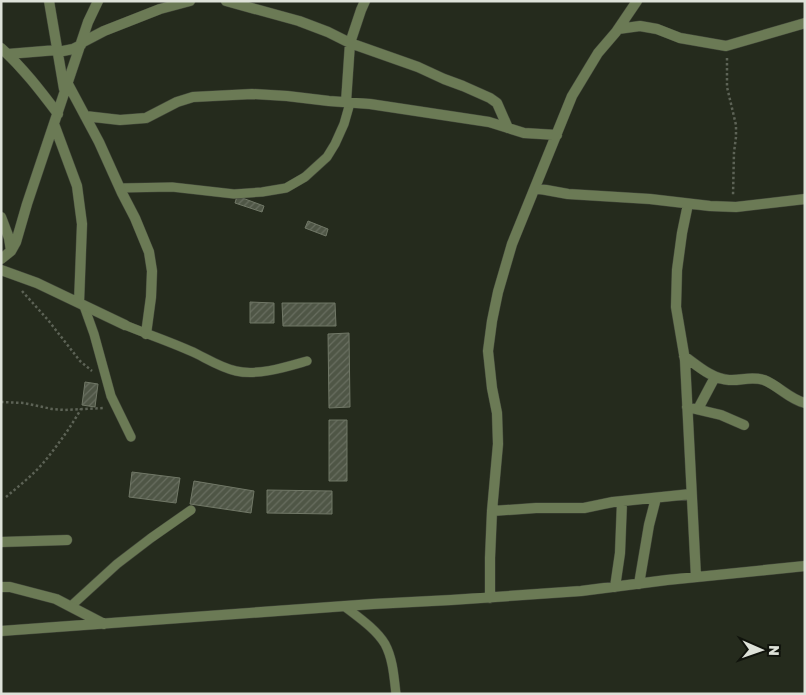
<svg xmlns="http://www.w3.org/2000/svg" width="806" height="695" viewBox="0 0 806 695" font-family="'Golos Text',sans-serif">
<defs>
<pattern id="building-hatch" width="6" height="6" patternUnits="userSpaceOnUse" patternTransform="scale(1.25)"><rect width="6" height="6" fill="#4f5646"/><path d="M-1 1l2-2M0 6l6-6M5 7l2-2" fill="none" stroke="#686e60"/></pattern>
</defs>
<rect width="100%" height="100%" fill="#252b1d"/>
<path fill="url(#building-hatch)" stroke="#717867" d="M237 196 264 206 262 212 235 203Z
M308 221 328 229 326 236 305 228Z
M250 302 274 303V323H250Z
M282 303H335L336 326H283Z
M349 333 350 407 329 408 328 334Z
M85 382 98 384 95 407 82 405Z
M329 420H347V481H329Z
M132 472 180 478 176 503 129 497Z
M194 481 254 491 251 513 190 504Z
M267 490 332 491V514L267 513Z"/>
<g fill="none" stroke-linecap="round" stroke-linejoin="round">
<g stroke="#43483b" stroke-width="10">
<path id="lane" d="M120 188 172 187 234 194 262 192 286 188 305 177 327 157 335 144 344 124 350 103
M84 306 94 334 111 396 131 437
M125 325C149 335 174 343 197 354 209 360 222 368 236 371 258 376 286 367 307 361
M71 606 117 564 151 538 191 510
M344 606C358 617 376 629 385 644 393 659 394 677 396 694"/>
</g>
<g stroke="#43483b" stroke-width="11">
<path id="street" d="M49 1 64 89
M226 1 299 21 328 32 350 43 418 67 444 79 463 86 490 98 497 103 508 128
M618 29 640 26 657 29 680 38 726 46 805 23
M81 43 104 31 160 9 190 1
M1 48C23 68 40 90 58 114
M58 52 73 49 81 45
M8 54 57 50
M68 84 99 142 122 193 135 218 149 252 152 271 151 297 146 334
M346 102 350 43 361 10 365 1
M85 116 120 120 146 118 177 102 193 97 252 94 287 96 329 101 370 104 489 122 524 133 557 135
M54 124 77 186 82 224 79 303
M535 188 568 194 650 199 710 206 736 207 805 199
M688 204 682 233 677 270 676 307 685 360 696 577
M1 217 9 238 11 251
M1 259 11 251 16 242 27 204 88 22 98 1
M1 270 37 283 125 325
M684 356C698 366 712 379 729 380 741 381 750 376 764 380 779 386 789 399 805 403
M687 407 721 415 744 425
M698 409 715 377
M492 511 536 508H584L613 502 691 494
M1 542 67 540
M639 584 649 525 656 498
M1 587H10L56 599 104 624
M615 587 620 553 622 502
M490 598V558L492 511 498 444 497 413 492 388 488 351 492 321 498 292 512 244 572 96 598 53 616 32 637 1
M1 631 373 604 451 600 581 591 667 580 805 566"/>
</g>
<path stroke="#5d6356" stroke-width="2.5" stroke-dasharray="2.5 2.5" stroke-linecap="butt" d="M727 58V87L736 125V137L734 152 733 196
M22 291 48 320 80 361 92 371
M1 402 24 403 52 409 65 410 104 408
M6 497C19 486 33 475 44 462 58 445 70 428 81 409"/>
<use href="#lane" stroke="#6b7a55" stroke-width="9"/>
<use href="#street" stroke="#6b7a55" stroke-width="10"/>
</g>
<rect width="806" height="695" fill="none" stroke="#dee2d9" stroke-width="5"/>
<g transform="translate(761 650) rotate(92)" stroke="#10130c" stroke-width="4" paint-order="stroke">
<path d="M0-4L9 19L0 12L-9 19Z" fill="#dee2d9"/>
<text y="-8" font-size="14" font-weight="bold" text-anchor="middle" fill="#dee2d9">N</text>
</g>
</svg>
